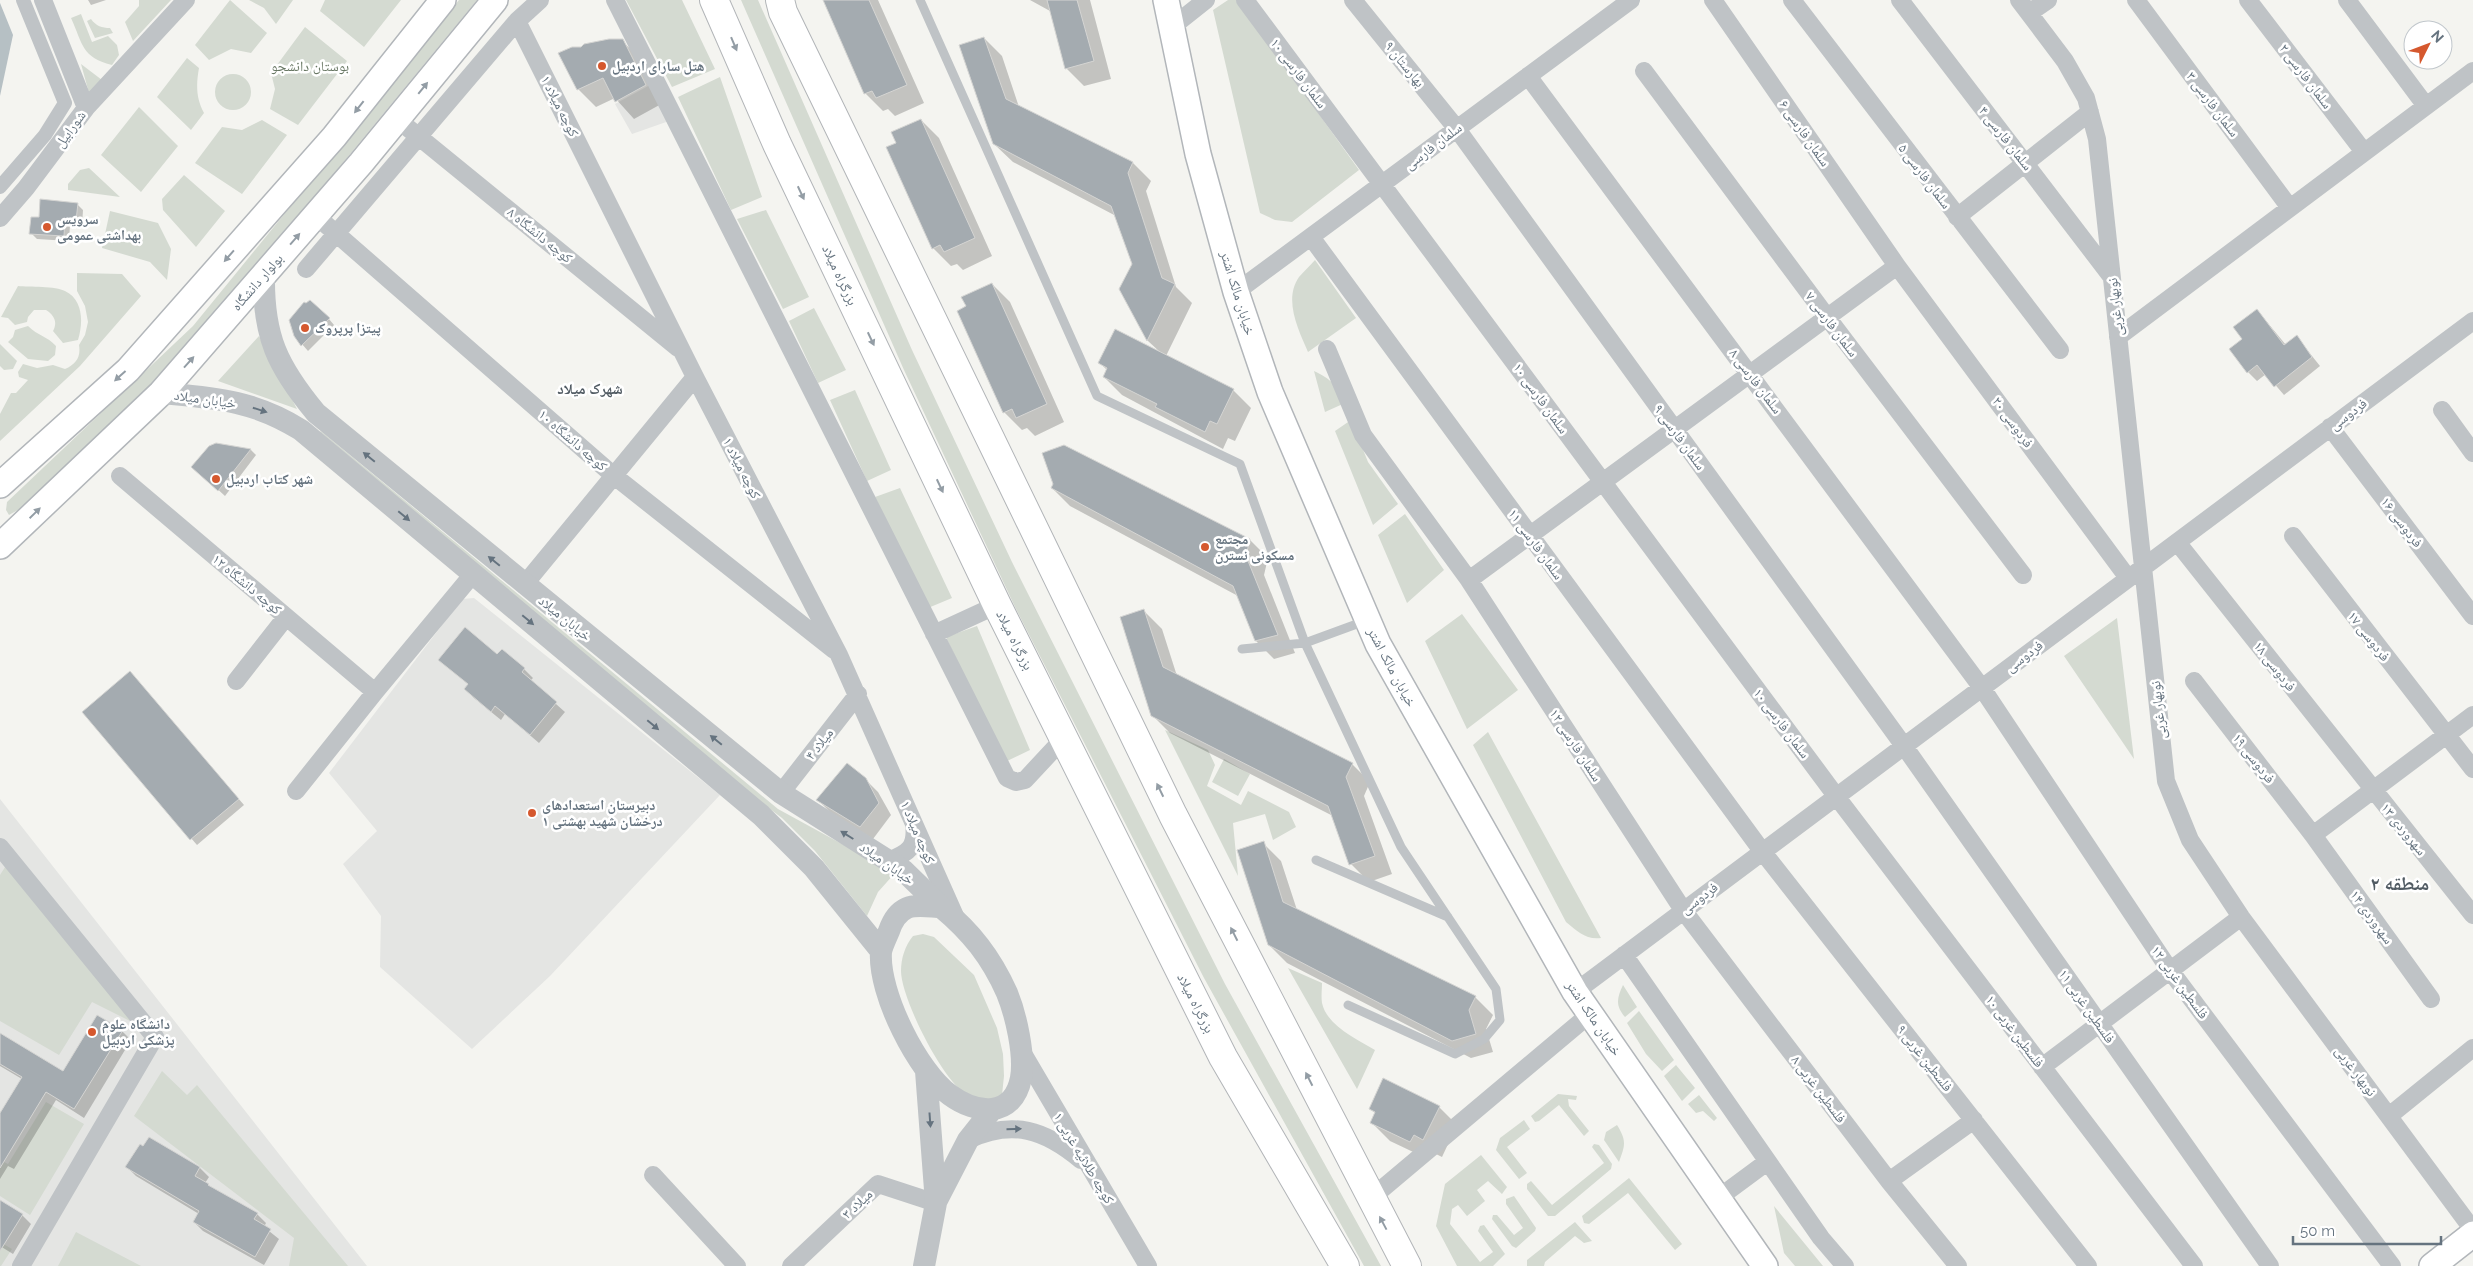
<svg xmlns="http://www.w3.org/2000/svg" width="2473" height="1266" viewBox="0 0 2473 1266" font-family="Raleway,'Noto Naskh Arabic',sans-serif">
<rect width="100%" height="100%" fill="#f4f4f0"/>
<path fill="#e4e5e3" d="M650 85 669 121 632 134 615 104Z
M474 598 720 795 550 976 472 1049 380 967 381 916 343 864 377 831 329 773 462 599Z
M0 799 367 1266H0Z"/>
<path fill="#d4dad1" d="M139 0H171L133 41 125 22 139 6Z
M230 0 267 33 251 53 231 49 209 60 195 45Z
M249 0H293L276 24 264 8Z
M325 0H401L364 47 320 11Z
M459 0H477L197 340 125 413 25 506 9 515 6 510 7 502 193 326Z
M626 0H682L715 69 672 87Z
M741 0H758L912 350 1012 562 1225 984 1381 1266H1364L1204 978 1016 609 904 370Z
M1228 0H1237L1359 170 1292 222 1275 220 1260 213 1213 10Z
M81 14 92 42 108 36 117 45 119 55 112 65C81 57 83 44 71 18Z
M91 19C96 26 102 28 110 28L113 33 95 38 87 21Z
M305 27 347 61 298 125 270 109 275 89 271 73Z
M187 58 199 68C196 85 196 98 204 113L191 130 157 97Z
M81 64 102 80 89 93Z
M215 92a18 18 0 1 1 36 0a18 18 0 1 1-36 0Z
M720 77 762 197 731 210 678 97Z
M139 107 178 146 141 192 101 155Z
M262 120 287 135 242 194 195 163 222 127 242 130Z
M89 168 120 197 68 190V184L80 170Z
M184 175 225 211 196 247 163 210 162 199Z
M766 210 809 297 783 309 737 219Z
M110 211 158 223 171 249 167 280 150 262 102 248Z
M1315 260 1356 318 1308 352C1299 331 1283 300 1299 277 1304 271 1310 266 1315 260Z
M77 273 122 274 141 296 80 366 0 441V414L11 393H16L28 380 19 377 18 372 23 364 37 368 53 365 65 369C76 364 81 357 79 345L85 335 88 322 85 306 77 291Z
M18 286C29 287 56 286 65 291 84 300 83 324 78 340L63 343 53 331C58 322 54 315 46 310H34L28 317 27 322 15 325 8 318 1 317Z
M814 308 846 370 818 383 789 321Z
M28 326C38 336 47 336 56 346L55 355 48 361 28 359 8 342 13 337 15 330Z
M259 336 297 409 218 381Z
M0 344 17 361 13 369 4 370 0 366Z
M1314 371C1331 379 1338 386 1345 403L1325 412Z
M855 390 891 470 867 481 830 400Z
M1351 420 1368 462 1398 504 1373 525 1335 431Z
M319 431 322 432 778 809 895 873 878 892 867 916 815 851 782 818 738 785Z
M900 488 952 598 928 608 875 497Z
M1405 514 1444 570 1407 603 1378 535Z
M1462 614 1518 690 1467 729 1425 641Z
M2117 618 2134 759 2064 656Z
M977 626 1030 750 1005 762 946 637Z
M1165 730 1208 750 1215 765 1207 786 1241 805 1248 791 1289 812 1296 827 1273 840 1265 814 1233 823 1238 876Z
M1488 732 1601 938C1586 940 1577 931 1566 922L1473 745Z
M1224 759 1250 774 1238 796 1212 782Z
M7 864 133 1015 130 1021 92 1002 59 1055 0 1021V875Z
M923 934 934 937 974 975 997 1028 1003 1054 1004 1076 1002 1095 996 1100C988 1099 976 1100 969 1096 944 1085 901 998 901 971 901 958 905 946 913 936Z
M1288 968 1322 983C1322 989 1321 997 1322 1003 1327 1026 1357 1039 1375 1050L1357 1089Z
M1623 985 1637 1007 1625 1017C1615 1005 1617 998 1623 985Z
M1639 1011 1674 1060 1662 1071 1646 1054 1627 1023Z
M1676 1065 1695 1088 1682 1101 1664 1076Z
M162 1071 187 1095 197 1085 348 1266H289L294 1238 134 1116Z
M1558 1094 1577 1096 1576 1100 1568 1099 1569 1106 1589 1131 1584 1136 1559 1105 1539 1121 1535 1122 1531 1116Z
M1699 1095 1717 1118 1714 1121 1703 1111 1696 1113 1688 1104Z
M46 1102 84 1124 30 1215 0 1196V1160L8 1164Z
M1524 1120 1530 1129 1507 1147 1527 1173 1519 1179 1496 1150 1500 1138Z
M1617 1125C1627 1141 1625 1145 1619 1162L1604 1140 1606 1132Z
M1594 1144 1599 1145 1612 1164 1611 1169 1555 1216H1548L1527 1189V1184L1531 1181 1552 1205 1604 1163 1592 1147Z
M1481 1155 1507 1187 1502 1194 1488 1181 1477 1190 1485 1201 1467 1216 1458 1205 1452 1209 1450 1224 1480 1262 1493 1252 1478 1231 1480 1226 1484 1225 1505 1254 1493 1266H1457L1436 1226 1445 1184Z
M1629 1178 1682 1244 1675 1250 1628 1193 1589 1224 1584 1223 1582 1216Z
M1514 1196 1536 1228 1535 1231 1516 1248 1512 1246 1492 1219 1493 1215H1497L1514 1235 1523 1228 1506 1204V1199Z
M1774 1206 1823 1266H1795L1784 1253Z
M1575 1222 1592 1241 1584 1243 1575 1236 1545 1262 1544 1266H1527V1260Z
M76 1232 141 1266H58Z
M0 1242 12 1249 1 1266H0Z"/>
<path fill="#b6c0c4" d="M0 3 13 35 0 96Z"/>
<path fill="#0003" d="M88 0H106L91 5Z
M824 0H878L924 103 895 116 888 109 883 111 865 93Z
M1030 0H1090L1111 79 1084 86 1066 68 1050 11Z
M984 38 1002 56 1019 107 1133 163 1151 181 1146 191 1176 287 1192 303 1166 356 1233 390 1251 408 1235 441 1228 438 1223 449 1122 395 1104 377 1107 370 1100 363 1161 353 1148 341 1120 289 1133 264 1116 216 1013 162 994 144Z
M622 41 641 59 663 103 634 119 615 98 596 107 578 89 582 48Z
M921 120 939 138 992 256 963 270 957 264 951 266 933 248 898 143Z
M77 204 83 210 82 226 70 225 69 241 37 239 31 233 40 219Z
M992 284 1010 302 1064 422 1035 436 1027 428 1022 430 1004 412 968 307Z
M2257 310 2286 345 2296 336 2320 366 2284 395 2266 374 2257 381 2248 372 2244 339Z
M329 319 334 325 308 351 295 336Z
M216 444 251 450 256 455 225 496 199 472Z
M1052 488 1250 540 1268 558 1264 575 1295 653 1274 659 1256 641 1238 596 1070 506Z
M1144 611 1162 629 1177 676 1352 764 1370 782 1364 796 1392 874 1369 882 1351 864 1333 816 1170 733 1152 715Z
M497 656 524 669 533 678 530 681 565 712 539 743 505 714 501 720 474 698 465 689 469 685 449 668Z
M136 679 244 805 197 845 83 713Z
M865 779 878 792 891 815 873 839 830 812 818 800Z
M1263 843 1281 861 1297 910 1475 997 1493 1015 1486 1029 1493 1052 1471 1058 1287 963 1269 945Z
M122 1031 131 1040 84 1118 56 1100 14 1169 8 1166 0 1179V1115L22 1079 0 1066V1034L63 1073Z
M1439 1107 1457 1125 1442 1157 1432 1152 1428 1159 1390 1141 1372 1123 1376 1114 1370 1109Z
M149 1138 200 1168 209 1177 205 1183 213 1190 257 1214 266 1223 264 1227 279 1239 264 1265 203 1231 194 1222 199 1214 136 1176 127 1167Z
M0 1201 22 1215 31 1224 13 1254 0 1246Z"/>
<path fill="#a4abb0" stroke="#d5d5d3" d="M823 0H869L907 85 876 98 872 91 864 94Z
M1047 0H1077L1094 61 1065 69Z
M984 37 1006 99 1133 162 1128 173 1162 278 1175 284 1147 341 1119 289 1132 264 1111 206 993 144 959 45Z
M609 39H623L646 85 615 102 603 78 577 90 558 53 572 47H581L584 44Z
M921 119 975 238 944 252 940 245 932 249 886 147 896 143 891 132Z
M40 199 78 203 76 221 65 219 64 236 29 234 31 217H39Z
M992 283 1047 404 1016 418 1012 409 1003 413 957 311 966 306 961 297Z
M310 300 330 318 301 346 294 336 289 320 304 302 306 303Z
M2257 309 2284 345 2297 335 2312 357 2274 387 2257 365 2247 373 2229 349 2242 339 2233 327Z
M1115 329 1234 389 1217 424 1210 421 1205 432 1155 407 1157 404 1103 377 1107 368 1098 363Z
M216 443 251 449 218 491 191 467 209 446Z
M1064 445 1250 539 1246 556 1278 635 1255 641 1233 586 1051 488 1053 484 1042 453Z
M1144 609 1163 667 1353 763 1346 777 1375 856 1349 865 1328 806 1151 716 1120 617Z
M465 627 497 654 502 649 525 668 522 672 557 702 530 735 495 706 491 712 464 689 468 684 438 660Z
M130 671 239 799 190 840 82 712Z
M847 763 866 778 879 803 860 827 816 800Z
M1264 841 1283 902 1476 996 1469 1010 1476 1034 1452 1041 1268 945 1237 850Z
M97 1015 123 1030 74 1109 46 1092 0 1168V1113L22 1077 0 1064V1033L63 1071Z
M1383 1078 1440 1106 1423 1140 1414 1135 1410 1142 1370 1123 1375 1112 1369 1109Z
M149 1137 200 1167 195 1176 209 1184 208 1185 258 1213 254 1219 271 1229 255 1257 193 1222 199 1211 125 1167 140 1144 143 1146Z
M0 1200 23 1214 0 1251Z"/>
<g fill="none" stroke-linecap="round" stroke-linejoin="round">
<g stroke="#b2b6ba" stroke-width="28">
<path id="secondary" d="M1166 0 1198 154 1236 292 1270 392 1378 644 1575 992 1765 1266
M0 485 128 370 334 137 443 0
M0 546 161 393 361 163 495 0
M2432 1266 2473 1234"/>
</g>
<g stroke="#b2b5b8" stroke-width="30">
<path id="trunk" d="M714 0 777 144 997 605 1223 1057 1345 1266
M780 0 783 12 1173 815 1407 1266"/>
</g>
<path stroke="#bfc3c6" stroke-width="9" d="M920 0 1097 396 1240 464 1305 643 1365 621
M1242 649 1305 643 1401 847 1496 989 1500 1020 1484 1039 1455 1054 1348 1005
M1316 860 1448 917"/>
<path stroke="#bfc3c6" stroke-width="14" d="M0 187 45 135 65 103 23 0"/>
<path stroke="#bfc3c6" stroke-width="18" d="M43 0 86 108
M615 0 1007 778 1016 782 1025 780 1064 738
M1245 0 1836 796 2194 1266
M1353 0 1457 129 1904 746 2270 1266
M1713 0 1897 266 2128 578
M1792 0 2060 350
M1900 0 2111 276
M2019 0 2065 61 2086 98 2097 139 2166 781 2190 840 2241 917 2473 1230
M2136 0 2290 208
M2248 0 2364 152
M2347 0 2426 106
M2029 13 2048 0
M517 21 695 377 839 655 955 916
M1172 27 1206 0
M1644 71 1827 317 2023 575
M1528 76 1982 688 2169 969 2392 1266
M397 119 678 348
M315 215 613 475 834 650
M1957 217 2090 112
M0 218 26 188 86 108 186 0
M1311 237 1762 851 2088 1266
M306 269 517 21 540 0
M1236 292 1631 0
M2118 337 2473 71
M1327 349 1363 435 1469 580 1683 910 1889 1181 1958 1266
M2442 410 2473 453
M2330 427 2473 616
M120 476 375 692
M2293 536 2473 769
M2177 542 2473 915
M1469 580 1897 266
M524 585 695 377
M934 634 997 605
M236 681 286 617
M2194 681 2313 835 2431 999
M296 791 375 692 473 574
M781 793 858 694
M2313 835 2473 715
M0 847 155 1037 21 1266
M888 861C909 853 917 847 914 824
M1624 955 1821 1238 1845 1266
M1575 992 2473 321
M1021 1050 1148 1266
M2042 1067 2241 917
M2389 1116 2473 1048
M968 1140C1013 1119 1045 1130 1081 1160
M653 1175 737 1266
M1889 1181 1974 1120
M1370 1199 1590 1014
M1717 1199 1767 1162
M791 1266 878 1184 936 1203"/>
<path stroke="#bfc3c6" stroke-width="22" d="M264 275C263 336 277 366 316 413L781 793 903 870 941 907
M161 393C215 398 253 400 301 430L761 815 814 868 881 951
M941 907C971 932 991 957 1007 993 1016 1015 1025 1055 1021 1078 1013 1119 976 1114 950 1095 918 1072 878 993 881 952 882 946 886 938 889 931 892 922 898 912 907 908 916 904 932 907 941 907Z
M936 1202 968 1140 991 1111
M924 1266 936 1203 926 1071"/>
<use href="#secondary" stroke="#fff" stroke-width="25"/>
<use href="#trunk" stroke="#fff" stroke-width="28"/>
</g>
<defs><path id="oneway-solid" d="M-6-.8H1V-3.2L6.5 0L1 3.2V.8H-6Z" transform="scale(1.25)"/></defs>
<g fill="#939da5">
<use href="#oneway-solid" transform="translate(734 44) rotate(67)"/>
<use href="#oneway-solid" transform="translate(423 88) rotate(-51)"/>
<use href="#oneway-solid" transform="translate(359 107) rotate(128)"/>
<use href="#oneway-solid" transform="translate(801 193) rotate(65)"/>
<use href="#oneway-solid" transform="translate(295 239) rotate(-49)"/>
<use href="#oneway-solid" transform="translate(229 256) rotate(131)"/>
<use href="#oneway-solid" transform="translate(871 339) rotate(65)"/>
<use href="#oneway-solid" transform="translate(189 362) rotate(-48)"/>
<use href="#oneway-solid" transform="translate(120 376) rotate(138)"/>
<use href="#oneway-solid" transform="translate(940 486) rotate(65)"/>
<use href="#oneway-solid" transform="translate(35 513) rotate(-44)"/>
<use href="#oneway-solid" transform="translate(1160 790) rotate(-116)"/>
<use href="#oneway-solid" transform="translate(1234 934) rotate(-117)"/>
<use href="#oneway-solid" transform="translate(1309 1079) rotate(-117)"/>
<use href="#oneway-solid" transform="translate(1383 1223) rotate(-118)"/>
</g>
<g fill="#65737f">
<use href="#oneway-solid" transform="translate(260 410) rotate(18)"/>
<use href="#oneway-solid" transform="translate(369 457) rotate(-141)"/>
<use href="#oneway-solid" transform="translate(404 516) rotate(40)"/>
<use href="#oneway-solid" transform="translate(494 561) rotate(-141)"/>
<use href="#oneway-solid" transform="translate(528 620) rotate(40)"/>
<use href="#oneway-solid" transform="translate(653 725) rotate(40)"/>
<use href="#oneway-solid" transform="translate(716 740) rotate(-141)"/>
<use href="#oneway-solid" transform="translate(847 835) rotate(-148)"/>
<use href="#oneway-solid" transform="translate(930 1120) rotate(86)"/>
<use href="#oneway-solid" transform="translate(1014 1129) rotate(-1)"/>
</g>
<g fill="#d5582e" stroke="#fff" stroke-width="2">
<circle cx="602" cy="66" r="5"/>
<circle cx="47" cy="227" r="5"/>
<circle cx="305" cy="328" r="5"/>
<circle cx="216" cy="479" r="5"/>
<circle cx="1205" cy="547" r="5"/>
<circle cx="532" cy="813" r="5"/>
<circle cx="92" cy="1032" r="5"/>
</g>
<g text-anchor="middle" stroke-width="5" stroke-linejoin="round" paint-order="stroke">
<g font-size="14" fill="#65737f" stroke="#fff">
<text transform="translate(1405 64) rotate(51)" y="5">بهارستان ۹</text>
<text transform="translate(1299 73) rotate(53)" y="5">سلمان فارسی ۱۰</text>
<text transform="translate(2306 76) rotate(53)" y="5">سلمان فارسی ۲</text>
<text transform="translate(2213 104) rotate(53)" y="5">سلمان فارسی ۳</text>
<text transform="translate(560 106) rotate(63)" y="5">کوچه میلاد ۱</text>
<text transform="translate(70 129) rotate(-54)" y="5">شورابیل</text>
<text transform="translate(1805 133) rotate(55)" y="5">سلمان فارسی ۶</text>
<text transform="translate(2006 138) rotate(52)" y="5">سلمان فارسی ۴</text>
<text transform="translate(1433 146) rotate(-37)" y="5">سلمان فارسی</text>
<text transform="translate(1925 176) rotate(53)" y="5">سلمان فارسی ۵</text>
<text transform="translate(540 235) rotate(39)" y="5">کوچه دانشگاه ۸</text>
<text transform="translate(840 275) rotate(65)" y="5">بزرگراه میلاد</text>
<text transform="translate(257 282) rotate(-49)" y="5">بولوار دانشگاه</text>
<text transform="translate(1238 293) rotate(73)" y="5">خیابان مالک اشتر</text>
<text transform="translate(2115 307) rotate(-96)" y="5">نوبهار غربی</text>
<text transform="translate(1832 324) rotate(53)" y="5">سلمان فارسی ۷</text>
<text transform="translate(1756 381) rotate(53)" y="5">سلمان فارسی ۸</text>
<text transform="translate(1541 398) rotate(54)" y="5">سلمان فارسی ۱۰</text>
<text transform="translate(205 399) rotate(8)" y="5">خیابان میلاد</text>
<text transform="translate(2348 414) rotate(-37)" y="5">فردوسی</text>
<text transform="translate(2013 422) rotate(54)" y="5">فردوسی ۲۰</text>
<text transform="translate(1680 437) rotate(54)" y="5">سلمان فارسی ۹</text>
<text transform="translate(573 440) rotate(41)" y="5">کوچه دانشگاه ۱۰</text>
<text transform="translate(742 468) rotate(63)" y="5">کوچه میلاد ۱</text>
<text transform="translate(2402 522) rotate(53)" y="5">فردوسی ۱۶</text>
<text transform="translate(1536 544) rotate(54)" y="5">سلمان فارسی ۱۱</text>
<text transform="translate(247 584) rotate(40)" y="5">کوچه دانشگاه ۱۲</text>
<text transform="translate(565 618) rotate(39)" y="5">خیابان میلاد</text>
<text transform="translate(2369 636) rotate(52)" y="5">فردوسی ۱۷</text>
<text transform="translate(1015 640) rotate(63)" y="5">بزرگراه میلاد</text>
<text transform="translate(2024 656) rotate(-37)" y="5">فردوسی</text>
<text transform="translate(2275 666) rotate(52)" y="5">فردوسی ۱۸</text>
<text transform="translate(1392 667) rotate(62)" y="5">خیابان مالک اشتر</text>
<text transform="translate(2158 710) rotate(-96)" y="5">نوبهار غربی</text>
<text transform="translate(1782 723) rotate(53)" y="5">سلمان فارسی ۱۰</text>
<text transform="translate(819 744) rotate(-52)" y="5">میلاد ۴</text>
<text transform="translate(1576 745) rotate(57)" y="5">سلمان فارسی ۱۲</text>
<text transform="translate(2254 758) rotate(52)" y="5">فردوسی ۱۹</text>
<text transform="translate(2404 829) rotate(51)" y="5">سهروردی ۱۳</text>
<text transform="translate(918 832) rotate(67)" y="5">کوچه میلاد ۱</text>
<text transform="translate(887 863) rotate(35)" y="5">خیابان میلاد</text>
<text transform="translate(1699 898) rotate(-37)" y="5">فردوسی</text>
<text transform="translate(2372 917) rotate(54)" y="5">سهروردی ۱۴</text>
<text transform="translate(2180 982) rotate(54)" y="5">فلسطین غربی ۱۲</text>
<text transform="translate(1196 1003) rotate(63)" y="5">بزرگراه میلاد</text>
<text transform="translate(2087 1006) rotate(55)" y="5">فلسطین غربی ۱۱</text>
<text transform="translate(1594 1018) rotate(56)" y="5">خیابان مالک اشتر</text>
<text transform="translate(2015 1031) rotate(53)" y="5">فلسطین غربی ۱۰</text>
<text transform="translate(1925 1058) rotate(52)" y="5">فلسطین غربی ۹</text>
<text transform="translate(2356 1071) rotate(53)" y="5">نوبهار غربی</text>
<text transform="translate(1819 1089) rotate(53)" y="5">فلسطین غربی ۸</text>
<text transform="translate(1084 1158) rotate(59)" y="5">کوچه طلائیه غربی ۱</text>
<text transform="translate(857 1204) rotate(-43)" y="5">میلاد ۳</text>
</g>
<g font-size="14" fill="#677663" stroke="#fff">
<text x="310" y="71">بوستان دانشجو</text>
</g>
<g font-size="14" font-weight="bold" fill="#65737f" stroke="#fff" text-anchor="start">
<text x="612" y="71">هتل سارای اردبیل</text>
<text x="57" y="224">سرویس<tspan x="57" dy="16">بهداشتی عمومی</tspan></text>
<text x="315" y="333">پیتزا پرپروک</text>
<text x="226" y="484">شهر کتاب اردبیل</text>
<text x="1215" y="544">مجتمع<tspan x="1215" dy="16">مسکونی نسترن</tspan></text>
<text x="542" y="810">دبیرستان استعدادهای<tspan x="542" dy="16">درخشان شهید بهشتی ۱</tspan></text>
<text x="102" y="1029">دانشگاه علوم<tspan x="102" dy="16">پزشکی اردبیل</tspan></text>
</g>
<g font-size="15" font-weight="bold" fill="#525c64" stroke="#fff">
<text x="590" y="394">شهرک میلاد</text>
</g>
<g font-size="19" font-weight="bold" fill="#525c64" stroke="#fff">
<text x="2400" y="890">منطقه ۲</text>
</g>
</g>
<g transform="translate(2428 45) rotate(48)"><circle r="24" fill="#ffffff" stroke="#c1c7cc"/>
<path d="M0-4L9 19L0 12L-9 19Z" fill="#d5582e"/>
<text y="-8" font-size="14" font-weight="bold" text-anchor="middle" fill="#65737f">N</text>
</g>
<path d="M2293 1236v8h148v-8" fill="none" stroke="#65737f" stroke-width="2.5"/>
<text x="2300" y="1236" font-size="15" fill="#65737f" stroke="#ffffff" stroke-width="4" paint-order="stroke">50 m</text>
</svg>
